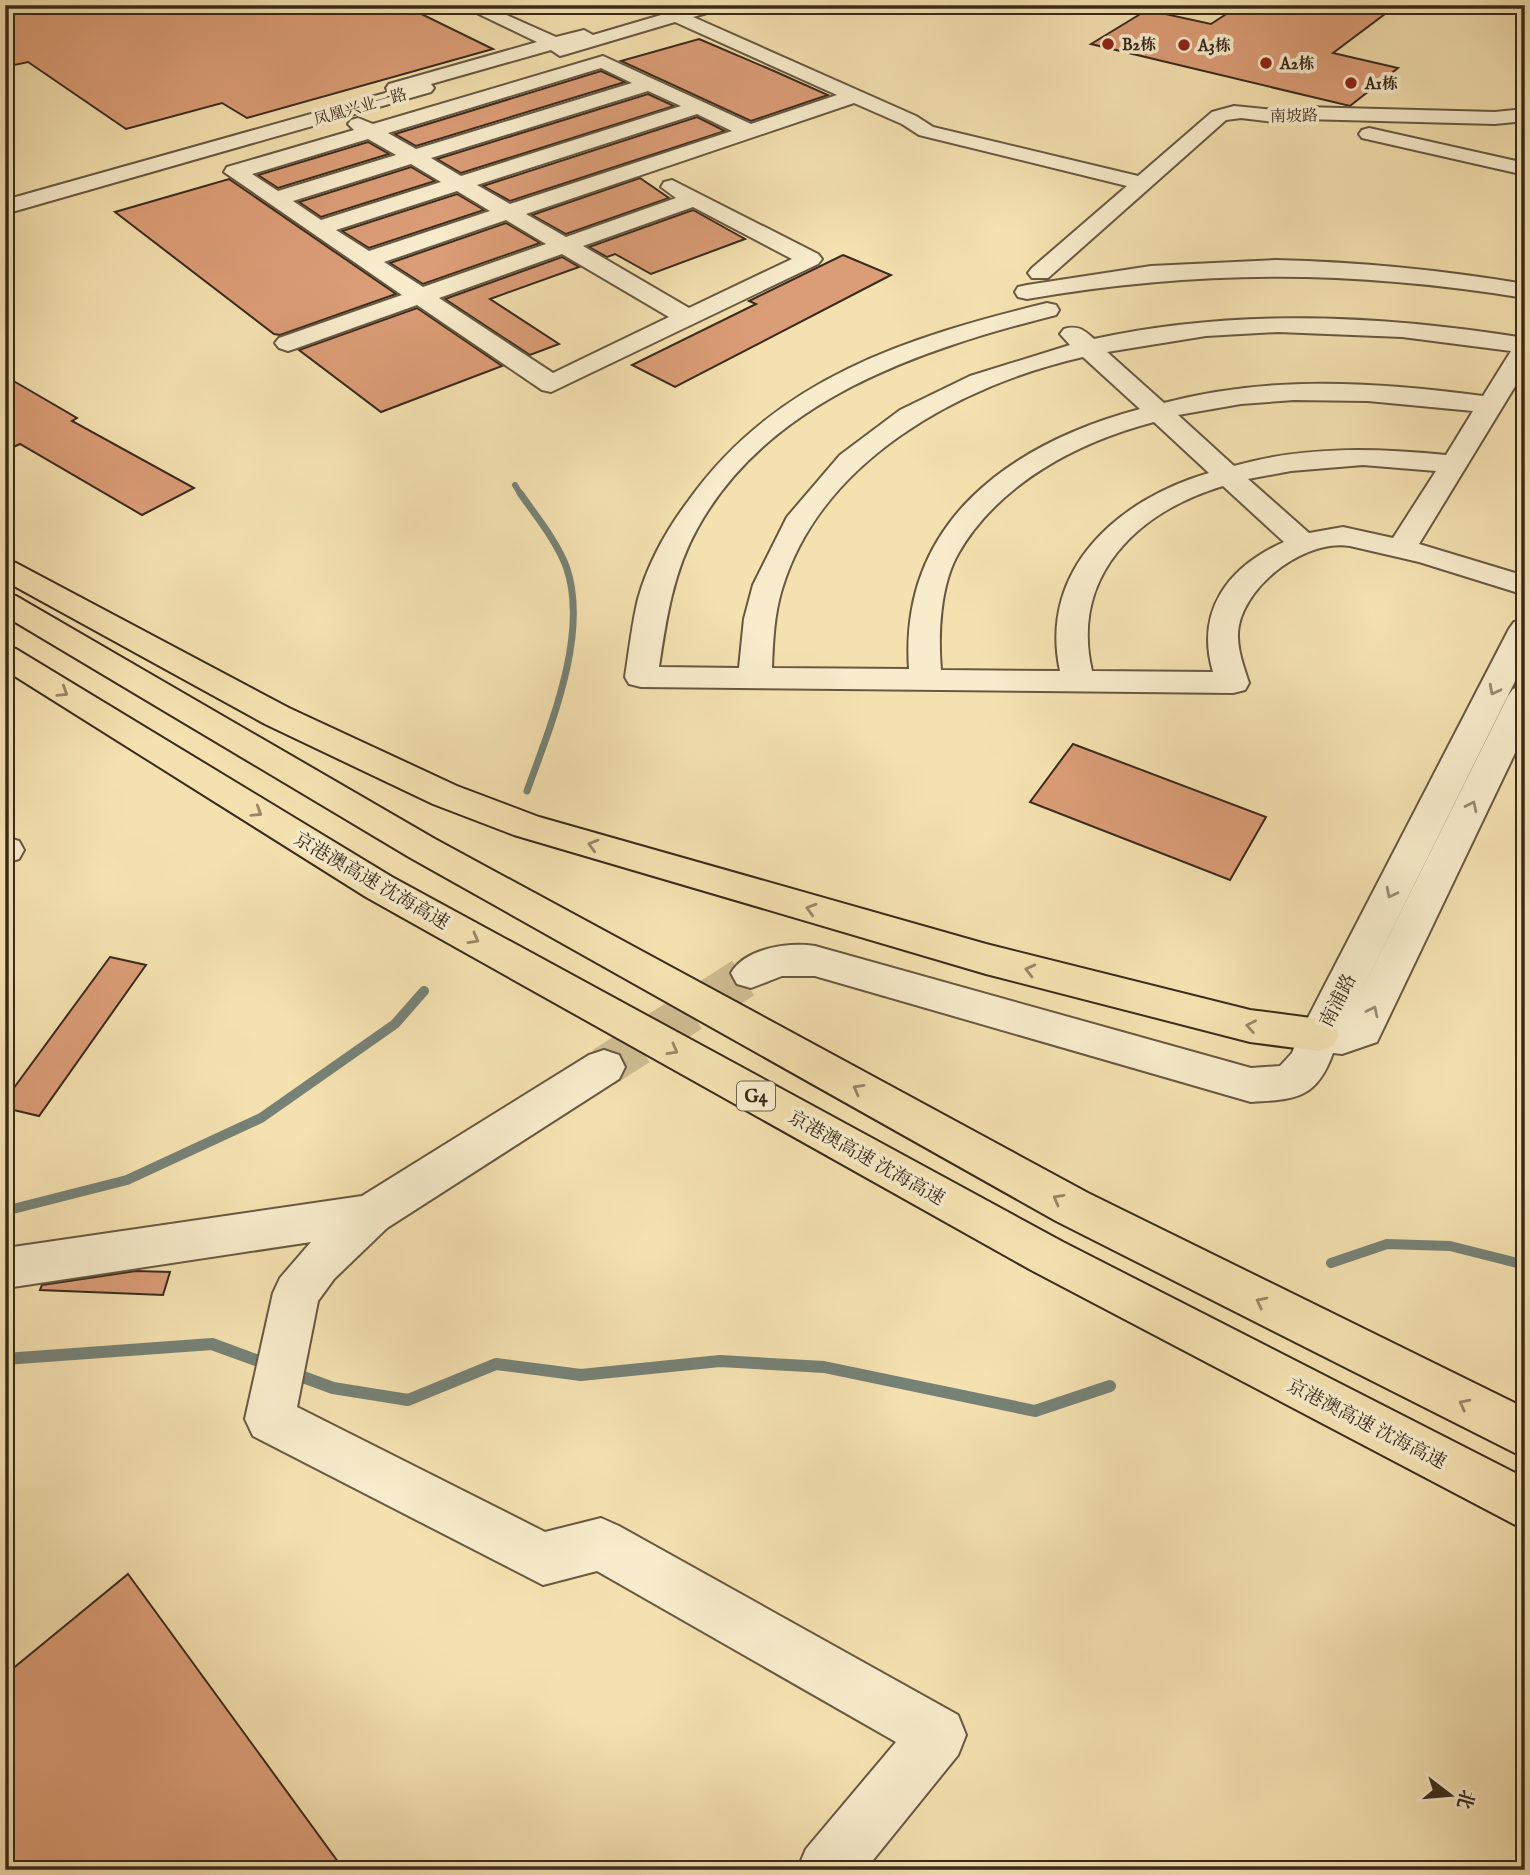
<svg xmlns="http://www.w3.org/2000/svg" width="1530" height="1875" viewBox="0 0 1530 1875" font-family="'IM FELL English','Noto Serif SC',serif">
<rect width="100%" height="100%" fill="#f5e1b0"/>
<filter id="stains"><feTurbulence type="fractalNoise" baseFrequency=".00286" numOctaves="4"/><feColorMatrix values="0 0 0 0 .2 0 0 0 0 .09 0 0 0 0 .02 0 0 0 .5 -.17"/></filter>
<radialGradient id="worn" r=".72"><stop offset=".6" stop-color="#630" stop-opacity="0"/><stop offset="1" stop-color="#630" stop-opacity=".3"/></radialGradient>
<g fill="none" stroke-linecap="round" stroke-linejoin="round">
<path stroke="#768276" stroke-width="6" d="M515 485 521 495"/>
<path stroke="#768276" stroke-width="7" d="M520 493C536 516 556 540 566 566 590 633 550 727 527 791"/>
<path stroke="#768276" stroke-width="10" d="M5 1211 127 1180 261 1118 395 1024 424 991
M1331 1263 1387 1244 1450 1246 1525 1265"/>
<path stroke="#768276" stroke-width="12" d="M5 1359 212 1344 269 1365
M292 1373 333 1388 408 1400 496 1364 581 1375 720 1361 824 1367 1035 1411 1110 1386"/>
</g>
<path fill="#db9d77" stroke="#392a1b" stroke-width="2" d="M25 5H403L493 49 247 118 222 103 126 129 28 62 5 67V10Z
M1240 5H1397L1333 53 1398 68 1350 106 1091 44 1147 10 1211 24Z
M699 39 774 71 828 95 751 121 621 61Z
M601 71 625 82 416 146 395 134Z
M648 94 674 106 461 173 437 159Z
M697 117 725 131 510 201 483 186Z
M368 142 389 154 278 188 258 175Z
M411 167 435 181 321 217 299 202Z
M640 178 669 198 566 234 532 215Z
M229 179 396 294 280 335 274 334 115 212Z
M457 194 484 210 369 248 342 231Z
M693 210 745 239 651 274 615 254 607 257 589 247Z
M506 223 540 243 423 284 390 263Z
M843 255 891 275 675 387 632 365 756 304 749 301Z
M562 257 579 267 490 299 559 344 530 355 445 299Z
M417 308 502 366 381 412 299 350Z
M5 376 77 418 72 421 194 488 142 515 20 444 5 451Z
M1073 744 1266 817 1230 880 1030 802Z
M110 957 146 965 39 1116 5 1108V1100Z
M136 1271 170 1272 163 1295 40 1290 42 1285Z
M128 1574 344 1870H5V1675Z"/>
<g fill="none" stroke-linecap="round" stroke-linejoin="round">
<path stroke="#cfbc92" stroke-width="41" stroke-dasharray="41 21" stroke-linecap="butt" d="M604 1067 751 973"/>
<g stroke="#685840" stroke-width="4">
<path id="minor" d="M460 5H484L556 37 584 30 593 35 661 15 663 9C670 7 674 10 681 9 695 8 708 5 724 5L721 9 693 17 916 116 933 127 1138 176 1212 112 1234 106 1275 110 1303 107 1495 112 1525 109V121L1495 124 1303 119 1275 122 1241 118 1226 120 1048 278H1032L1028 273 1032 268 1127 186 919 135 902 124 854 103 526 214 566 237 676 198 661 187 664 182 672 180 818 254 822 259 818 264 551 392 542 390 417 305 297 348 288 351 279 348 275 343 279 338 402 295 224 172 227 167 354 130 348 124 351 120 358 118 373 124 603 56 751 124 837 95 675 22 567 54 560 56 551 50 431 84 434 88 431 92 5 214V200L389 92 386 88 389 84 537 42ZM601 68 632 83 416 149 388 133ZM648 91 681 106 461 176 431 158ZM697 114 732 131 510 204 477 185ZM368 139 396 155 278 191 252 174ZM411 164 441 182 321 220 293 201ZM457 191 490 211 369 251 336 230ZM693 207 792 259 689 308 583 246ZM506 220 546 244 423 287 384 262ZM562 254 669 317 553 373 439 298Z
M1369 128 1525 163V175L1362 138 1359 134 1362 130Z
M1276 260C1360 262 1442 270 1525 284V298C1352 270 1200 269 1027 299L1018 297 1015 292 1018 287 1027 285 1151 266Z
M1047 303 1056 305 1059 310 1056 315C922 349 768 399 697 529 673 572 666 620 659 667L739 668 744 619 753 585 787 517 840 455 900 410 970 376 1070 345 1060 334 1064 329C1078 325 1084 330 1094 339 1236 308 1381 315 1525 338V370L1419 544 1525 576V595L1419 562 1350 546C1307 539 1248 582 1239 625 1235 644 1243 665 1249 683L1245 690 1233 693 641 687 629 684 625 677C629 651 632 624 638 599 648 563 667 529 689 500 776 378 908 337 1047 303ZM1278 332 1402 337 1511 351 1483 396C1377 382 1268 375 1164 403L1107 352 1206 336ZM1083 357 1140 409C1010 444 899 522 909 669L772 668C773 642 774 615 782 589 821 460 960 385 1083 357ZM1294 400 1368 401 1473 411 1446 455C1374 448 1304 446 1234 466L1178 415 1241 404ZM1154 422 1209 473C1119 499 1038 569 1060 671L941 670C938 634 940 586 958 554 998 484 1077 442 1154 422ZM1363 465 1436 471 1393 538 1343 527 1309 533 1248 479 1291 471ZM1223 486 1284 542C1228 567 1195 611 1213 672L1092 671C1070 576 1137 512 1223 486Z
M1525 619V661L1347 1020 1508 696 1513 689 1525 685V732L1377 1042 1342 1054 1333 1053C1316 1100 1295 1099 1251 1102L815 976H782L751 988 737 984 731 973C745 948 789 942 815 946L1251 1068 1280 1066 1292 1053 1299 1035 1509 629 1514 622Z
M5 837 19 841 24 850 19 859 5 863Z
M604 1050 619 1055 625 1067 619 1079 387 1228 334 1279 318 1301 297 1407 545 1532 601 1518 619 1526 958 1715 966 1735 958 1755 865 1870H797L806 1849 896 1742 597 1571 543 1585 253 1436 245 1419 273 1293 280 1278 311 1242 13 1287 5 1284V1244L13 1247 362 1196 589 1055Z"/>
</g>
<g stroke="#392a1b" stroke-width="4">
<path id="highway" d="M5 560 16 563 289 708 457 786 539 817 986 944 1250 1010 1319 1019 1333 1024 1339 1035 1333 1046 1319 1051 1250 1042 986 974 514 835 433 804 265 724 5 581Z
M5 594 16 596 435 839 1088 1193 1525 1408V1458L1056 1221 409 857 5 616Z
M5 646 16 649 392 877 1063 1242 1525 1478V1530L1031 1270 366 897 5 670Z"/>
</g>
<use href="#minor" fill="#f8eccc" fill-rule="evenodd"/>
<use href="#highway" fill="#f5e1b0" fill-rule="evenodd"/>
</g>
<defs><path id="oneway-chevron" d="M-2-3.5L2.5 0L-2 3.5" fill="none" stroke-width="1.6" stroke-linecap="round" stroke-linejoin="round" transform="scale(1.75)"/></defs>
<g stroke="#988b74">
<use href="#oneway-chevron" transform="translate(1494 690) rotate(117)"/>
<use href="#oneway-chevron" transform="translate(1472 806) rotate(-64)"/>
<use href="#oneway-chevron" transform="translate(1391 893) rotate(117)"/>
<use href="#oneway-chevron" transform="translate(1373 1011) rotate(-64)"/>
</g>
<g stroke="#978666">
<use href="#oneway-chevron" transform="translate(63 692) rotate(32)"/>
<use href="#oneway-chevron" transform="translate(257 812) rotate(32)"/>
<use href="#oneway-chevron" transform="translate(593 845) rotate(-164)"/>
<use href="#oneway-chevron" transform="translate(811 909) rotate(-164)"/>
<use href="#oneway-chevron" transform="translate(474 939) rotate(29)"/>
<use href="#oneway-chevron" transform="translate(1030 970) rotate(-166)"/>
<use href="#oneway-chevron" transform="translate(1251 1026) rotate(-169)"/>
<use href="#oneway-chevron" transform="translate(673 1050) rotate(29)"/>
<use href="#oneway-chevron" transform="translate(858 1089) rotate(-151)"/>
<use href="#oneway-chevron" transform="translate(1058 1199) rotate(-151)"/>
<use href="#oneway-chevron" transform="translate(1261 1302) rotate(-153)"/>
<use href="#oneway-chevron" transform="translate(1464 1404) rotate(-153)"/>
</g>
<g fill="#8f2418" stroke="#f8eccc" stroke-width="2.5">
<circle cx="1108" cy="44" r="7"/>
<circle cx="1184" cy="45" r="7"/>
<circle cx="1266" cy="63" r="7"/>
<circle cx="1351" cy="83" r="7"/>
</g>
<g text-anchor="middle" stroke-width="7" stroke-linejoin="round" paint-order="stroke">
<g font-size="16" font-weight="bold" fill="#392a1b" stroke="#f8eccc" text-anchor="start">
<text x="1122" y="50">B2栋</text>
<text x="1198" y="51">A3栋</text>
<text x="1280" y="69">A2栋</text>
<text x="1365" y="89">A1栋</text>
</g>
<g font-size="16" fill="#392a1b" stroke="#f8eccc">
<text transform="translate(360 106) rotate(-16)" y="6">凤凰兴业一路</text>
<text transform="translate(1294 115) rotate(-1)" y="6">南坡路</text>
</g>
<rect fill="#f8eccc" stroke="#726450" stroke-width="2" x="737" y="1081.5" width="38" height="29" rx="5"/>
<g font-size="18" font-weight="bold" fill="#392a1b">
<text x="756" y="1102">G4</text>
</g>
<g font-size="19" fill="#392a1b" stroke="#f8eccc">
<text transform="translate(372 880) rotate(30)" y="7">京港澳高速 沈海高速</text>
<text transform="translate(1337 1000) rotate(-63)" y="7">南浦路</text>
<text transform="translate(867 1157) rotate(29)" y="7">京港澳高速 沈海高速</text>
<text transform="translate(1367 1423) rotate(27)" y="7">京港澳高速 沈海高速</text>
</g>
</g>
<rect width="1530" height="1875" fill="none" stroke="#f5e1b0" stroke-width="28"/>
<rect x="7" y="7" width="1516" height="1861" fill="none" stroke="#392a1b" stroke-width="3.5"/>
<rect x="14" y="14" width="1502" height="1847" fill="none" stroke="#392a1b" stroke-width="2"/>
<g transform="translate(1450 1795) rotate(106)" stroke="#f8eccc" stroke-width="5" paint-order="stroke">
<path d="M0-5L12 26L0 18L-12 26Z" fill="#392a1b"/>
<text y="-10" font-size="19" font-weight="bold" text-anchor="middle" fill="#392a1b">北</text>
</g>
<rect width="100%" height="100%" filter="url(#stains)"/>
<rect width="100%" height="100%" fill="url(#worn)"/>
</svg>
